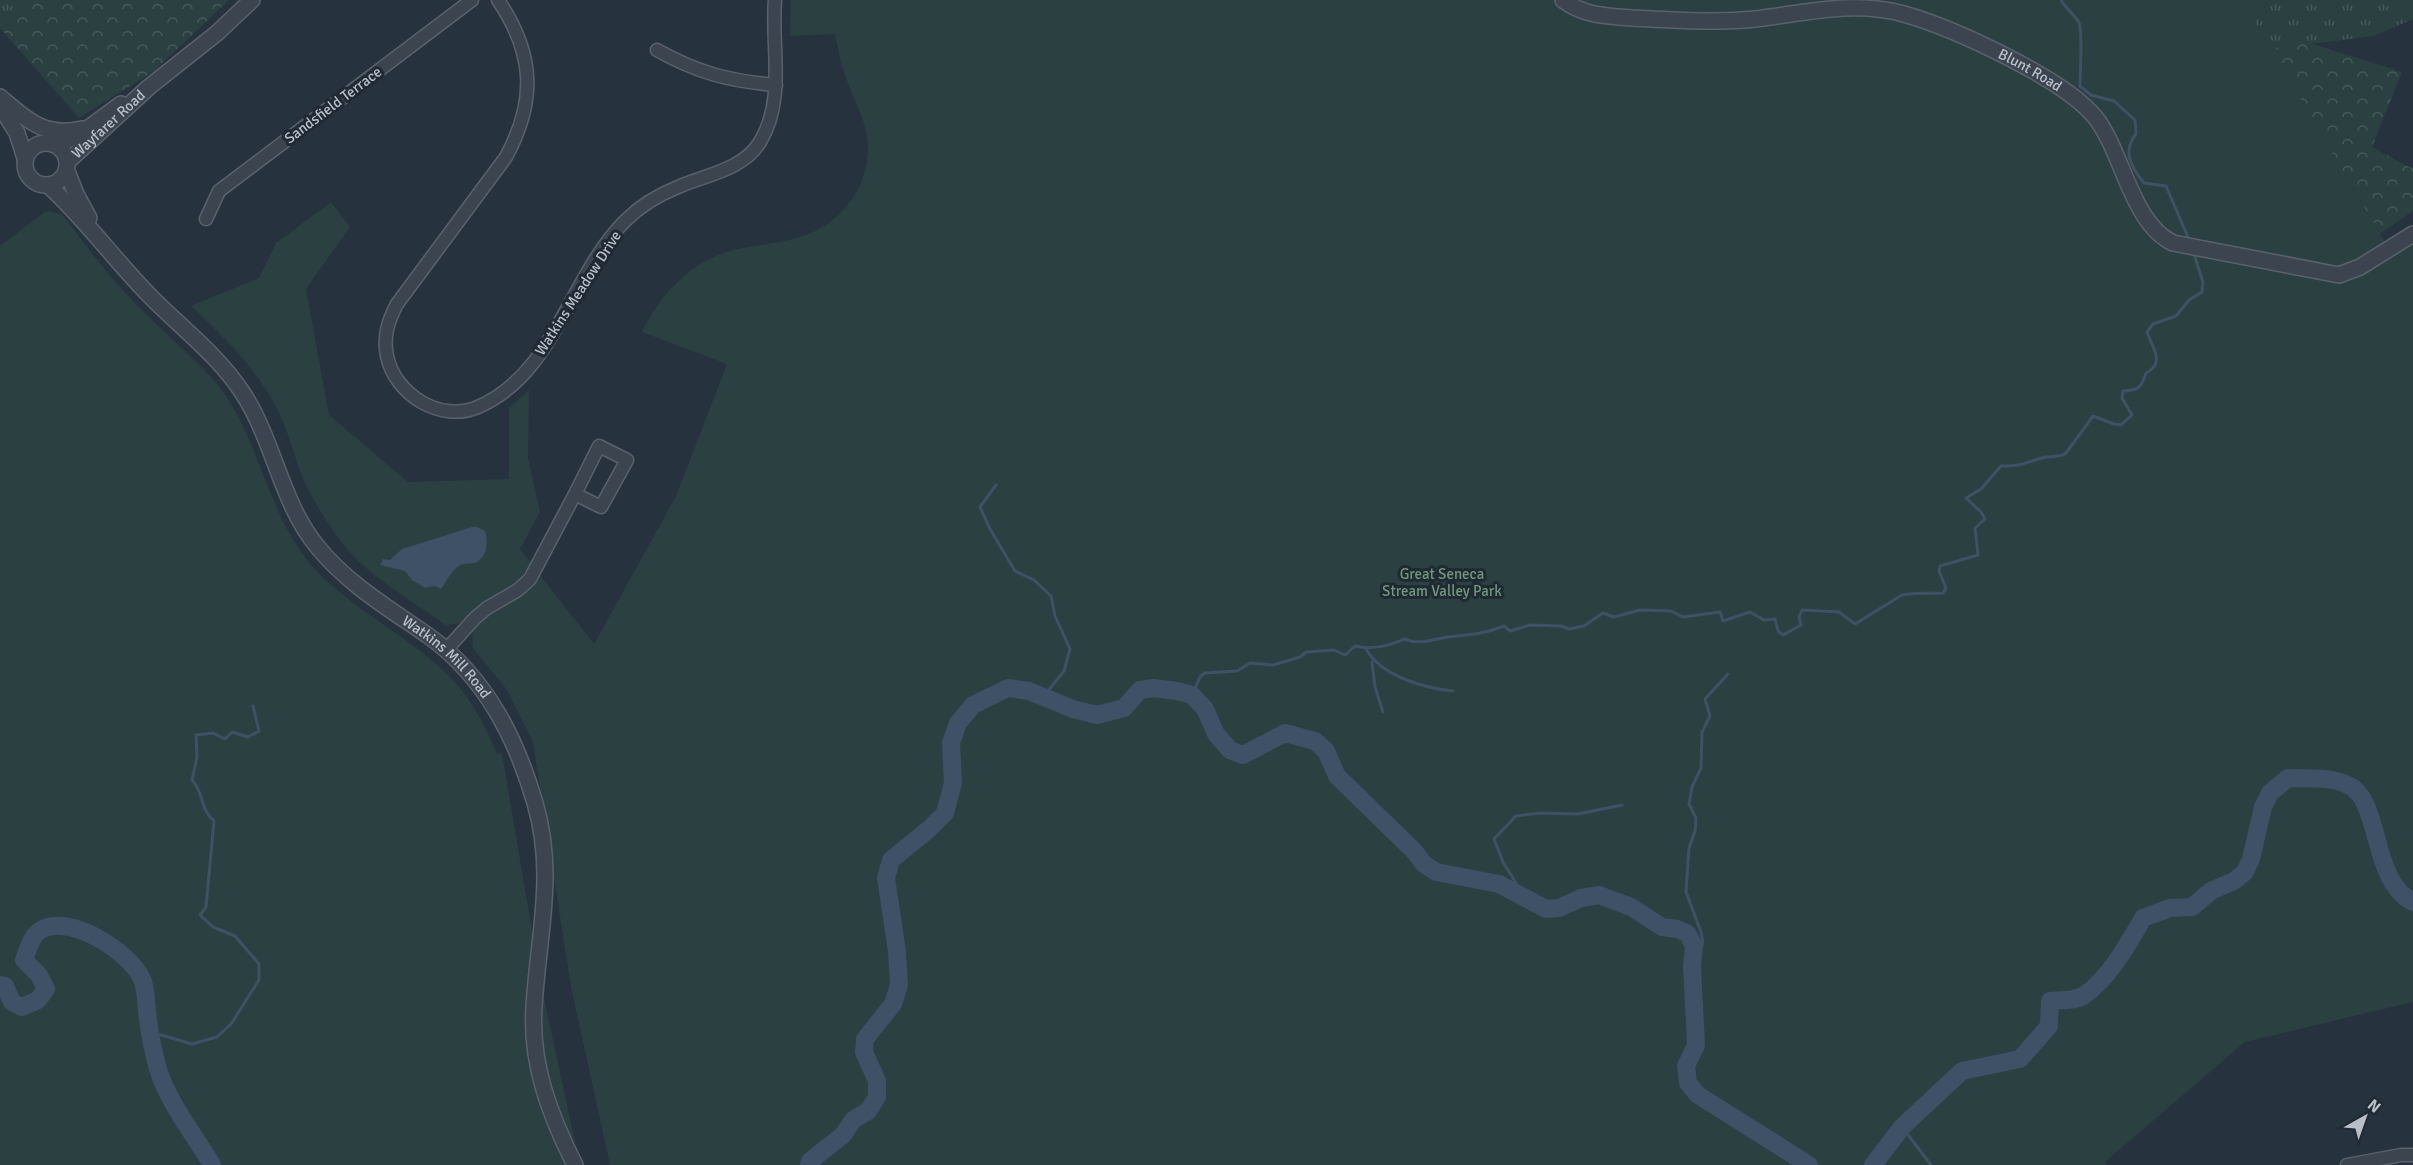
<svg xmlns="http://www.w3.org/2000/svg" width="2413" height="1165" viewBox="0 0 2413 1165" font-family="Signika,sans-serif">
<defs>
<pattern id="grass-tufts" width="24" height="20" patternUnits="userSpaceOnUse" patternTransform="scale(1.5)"><rect width="24" height="20" fill="#2a4041"/><path d="M3 7l-1-3M5 7V3M7 7l1-3M15 17l-1-3M17 17v-4M19 17l1-3" fill="none" stroke="#475a5b"/></pattern>
<pattern id="forest-crowns" width="20" height="18" patternUnits="userSpaceOnUse" patternTransform="scale(1.5)"><rect width="20" height="18" fill="#2a4041"/><path d="M2 6a3 3 0 1 1 6 0M12 15a3 3 0 1 1 6 0" fill="none" stroke="#475a5b"/></pattern>
</defs>
<rect width="100%" height="100%" fill="#27323f"/>
<path fill="url(#grass-tufts)" d="M0 0H30L8 26 0 9Z
M2236 0H2413V19L2374 36 2256 51Z"/>
<path fill="url(#forest-crowns)" d="M30 0H229L154 71 79 118 0 28V9L8 26Z
M2310 43 2402 72 2372 147 2413 169V211L2339 262 2256 51Z"/>
<path fill="#2a4041" d="M791 0H2242L2392 254 2413 242V1002L2245 1042 2105 1162 2107 1165H610L571 987 533 742 507 690 473 648 472 630C494 610 520 598 540 575L594 644 676 496 727 364 642 332C660 296 686 266 726 252 747 245 771 245 793 239 837 229 870 190 868 143 866 120 854 100 846 78 841 64 838 49 835 34L790 36Z
M331 202 350 227 306 289 329 415 408 482 509 479V408L529 390 528 458 540 512 520 549 533 565 512 587 474 611 462 623 446 625C410 599 365 575 339 539 325 519 311 498 302 476 293 453 288 429 276 407 255 367 224 337 191 306L259 278 276 243Z
M46 211 62 214C89 250 117 287 150 318 176 344 205 366 226 396 262 450 269 516 312 566 350 608 402 632 444 671 468 693 485 724 497 754L502 753 541 984 580 1165H0V246Z"/>
<path fill="#3e5166" d="M472 527H477L485 531C488 540 488 556 477 562 472 565 464 562 459 566 451 571 446 582 441 589L435 586 425 588 412 580 405 571 380 565 383 559 390 560 402 549Z"/>
<g fill="none" stroke-linecap="round" stroke-linejoin="round">
<path stroke="#3e5166" stroke-width="3" d="M2061 0C2066 9 2076 16 2079 23 2083 30 2080 74 2080 86L2091 95 2114 101 2135 120 2136 134C2122 151 2131 167 2144 183L2166 186 2190 242
M996 485 980 507 990 529 1015 571 1034 580 1051 596 1055 616 1070 649 1064 671 1043 697
M1366 649C1381 676 1424 688 1453 691
M1372 662 1375 687 1383 712
M1192 695 1200 677 1205 673 1237 671 1250 663 1273 665 1300 657 1306 652 1334 650 1345 655 1355 646C1369 650 1391 646 1404 639 1420 645 1431 640 1447 637 1467 635 1485 634 1504 626L1510 631 1530 625 1561 626 1569 629 1584 626 1603 613 1614 617 1640 610 1671 611 1683 617 1720 612 1723 621 1750 612 1764 620 1775 619 1778 631 1783 635 1801 625 1799 617 1802 610 1839 612 1855 624 1902 595C1915 592 1930 594 1943 593L1946 588 1939 571 1940 566 1978 555 1975 528 1985 519 1981 512 1966 498 1981 489 2001 466C2022 467 2028 461 2046 457 2054 456 2059 458 2066 453L2093 416 2114 424 2121 425 2132 415 2122 398 2123 391C2139 390 2141 388 2146 373 2166 363 2152 347 2147 332L2153 324 2176 316 2189 300 2202 292 2203 282 2193 251
M1519 895 1516 883 1503 862 1494 839 1516 816 1540 813 1578 814 1622 805
M1694 946 1703 944 1701 932 1686 892 1689 848 1695 831 1696 818 1689 804 1692 787 1701 768 1702 732 1710 716 1705 699 1728 674
M151 1032 192 1044 217 1037 231 1024 259 980V964L235 936 213 927 200 915 206 907 214 821C199 808 205 794 192 780L197 757 196 735 213 733 225 739 232 732 248 737 259 731 253 706
M1902 1127 1931 1165"/>
<path stroke="#3e5166" stroke-width="18" d="M0 985 5 986 12 1002 22 1007 38 1000 46 989 39 975 24 960C28 950 30 939 38 932 66 910 130 952 142 979 146 988 146 1001 147 1011 149 1030 153 1051 158 1069 169 1104 194 1134 212 1165
M809 1165 810 1161 843 1135 853 1120 868 1111 877 1097V1081L864 1052 865 1039 893 1004 899 985 897 951 886 878 891 860 929 829 945 813 953 783 951 743 958 723 973 705 1008 688 1029 691 1073 709 1097 715 1124 708 1140 690 1153 688 1177 691 1192 695 1205 709 1216 734 1230 750 1243 755 1285 733 1315 741 1326 751 1337 776 1414 851 1424 864 1436 872 1499 884 1546 909 1559 908 1581 898 1599 895 1631 907 1662 927 1677 929 1687 933 1694 946 1692 966 1696 1045 1686 1066 1688 1083 1698 1095 1809 1165
M1873 1165 1902 1127 1962 1071 2020 1059 2049 1026 2050 1001C2060 1000 2075 1001 2083 996 2108 980 2129 943 2143 918L2170 908 2192 907 2211 891 2234 881 2245 872 2251 859 2263 807 2270 793 2288 778C2307 779 2330 776 2348 785 2382 800 2370 880 2413 902"/>
<g stroke="#59626c" stroke-width="15">
<path id="minor" d="M498 0C534 53 537 100 506 157L397 304C388 321 383 337 387 356 395 395 441 423 478 407 556 373 569 277 625 221 640 206 658 195 678 187 705 175 743 170 760 142 786 99 771 47 775 0
M657 50C698 73 729 81 776 85
M206 219 219 191 472 0
M446 650 475 618 487 608 518 590 530 579 575 494 601 507 627 460 599 446 575 494
M2347 1165 2401 1155H2413"/>
</g>
<g stroke="#59626c" stroke-width="18">
<g id="tertiary">
<path id="s1" d="M1563 0C1584 16 1607 16 1632 18 1673 20 1715 23 1755 19 1806 13 1853 0 1904 14 1953 28 2063 78 2095 117 2123 152 2131 223 2173 243L2339 275 2360 267 2413 234"/>
<path d="M0 97C26 119 44 138 82 129"/>
<path d="M0 106 17 133 25 158"/>
<circle cx="46" cy="164" r="21"/>
<path d="M56 145 79 135 121 104"/>
<path id="s2" d="M67 162 149 87 217 33 252 0"/>
<path d="M67 171 76 194 89 218"/>
<path id="s3" d="M49 186C85 219 114 259 148 294 180 327 217 354 242 392 274 440 280 500 316 545 347 584 390 609 430 637 486 678 516 738 535 803 556 874 538 936 534 1007 530 1063 550 1116 575 1165"/>
</g>
</g>
<use href="#minor" stroke="#3b444f" stroke-width="12"/>
<use href="#tertiary" stroke="#3b444f" stroke-width="15"/>
</g>
<g text-anchor="middle" stroke-width="6" stroke-linejoin="round" paint-order="stroke">
<g font-size="15" fill="#b8bfc9" stroke="#202934">
<text dy="5" stroke="none"><textPath href="#s1" startOffset="484">Blunt Road</textPath></text>
<text transform="translate(333 105) rotate(-37)" y="5">Sandsfield Terrace</text>
<text dy="5" stroke="none"><textPath href="#s2" startOffset="56">Wayfarer Road</textPath></text>
<text transform="translate(578 293) rotate(-57)" y="5">Watkins Meadow Drive</text>
<text dy="5" stroke="none"><textPath href="#s3" startOffset="626">Watkins Mill Road</textPath></text>
</g>
<g font-size="15" fill="#709978" stroke="#202934">
<text x="1442" y="579">Great Seneca<tspan x="1442" dy="17">Stream Valley Park</tspan></text>
</g>
</g>
<g transform="translate(2365 1117) rotate(40)" stroke="#202934" stroke-width="4.5" paint-order="stroke">
<path d="M0-4.5L10 22L0 15L-10 22Z" fill="#b8bfc9"/>
<text y="-9" font-size="16" font-weight="bold" text-anchor="middle" fill="#b8bfc9">N</text>
</g>
</svg>
